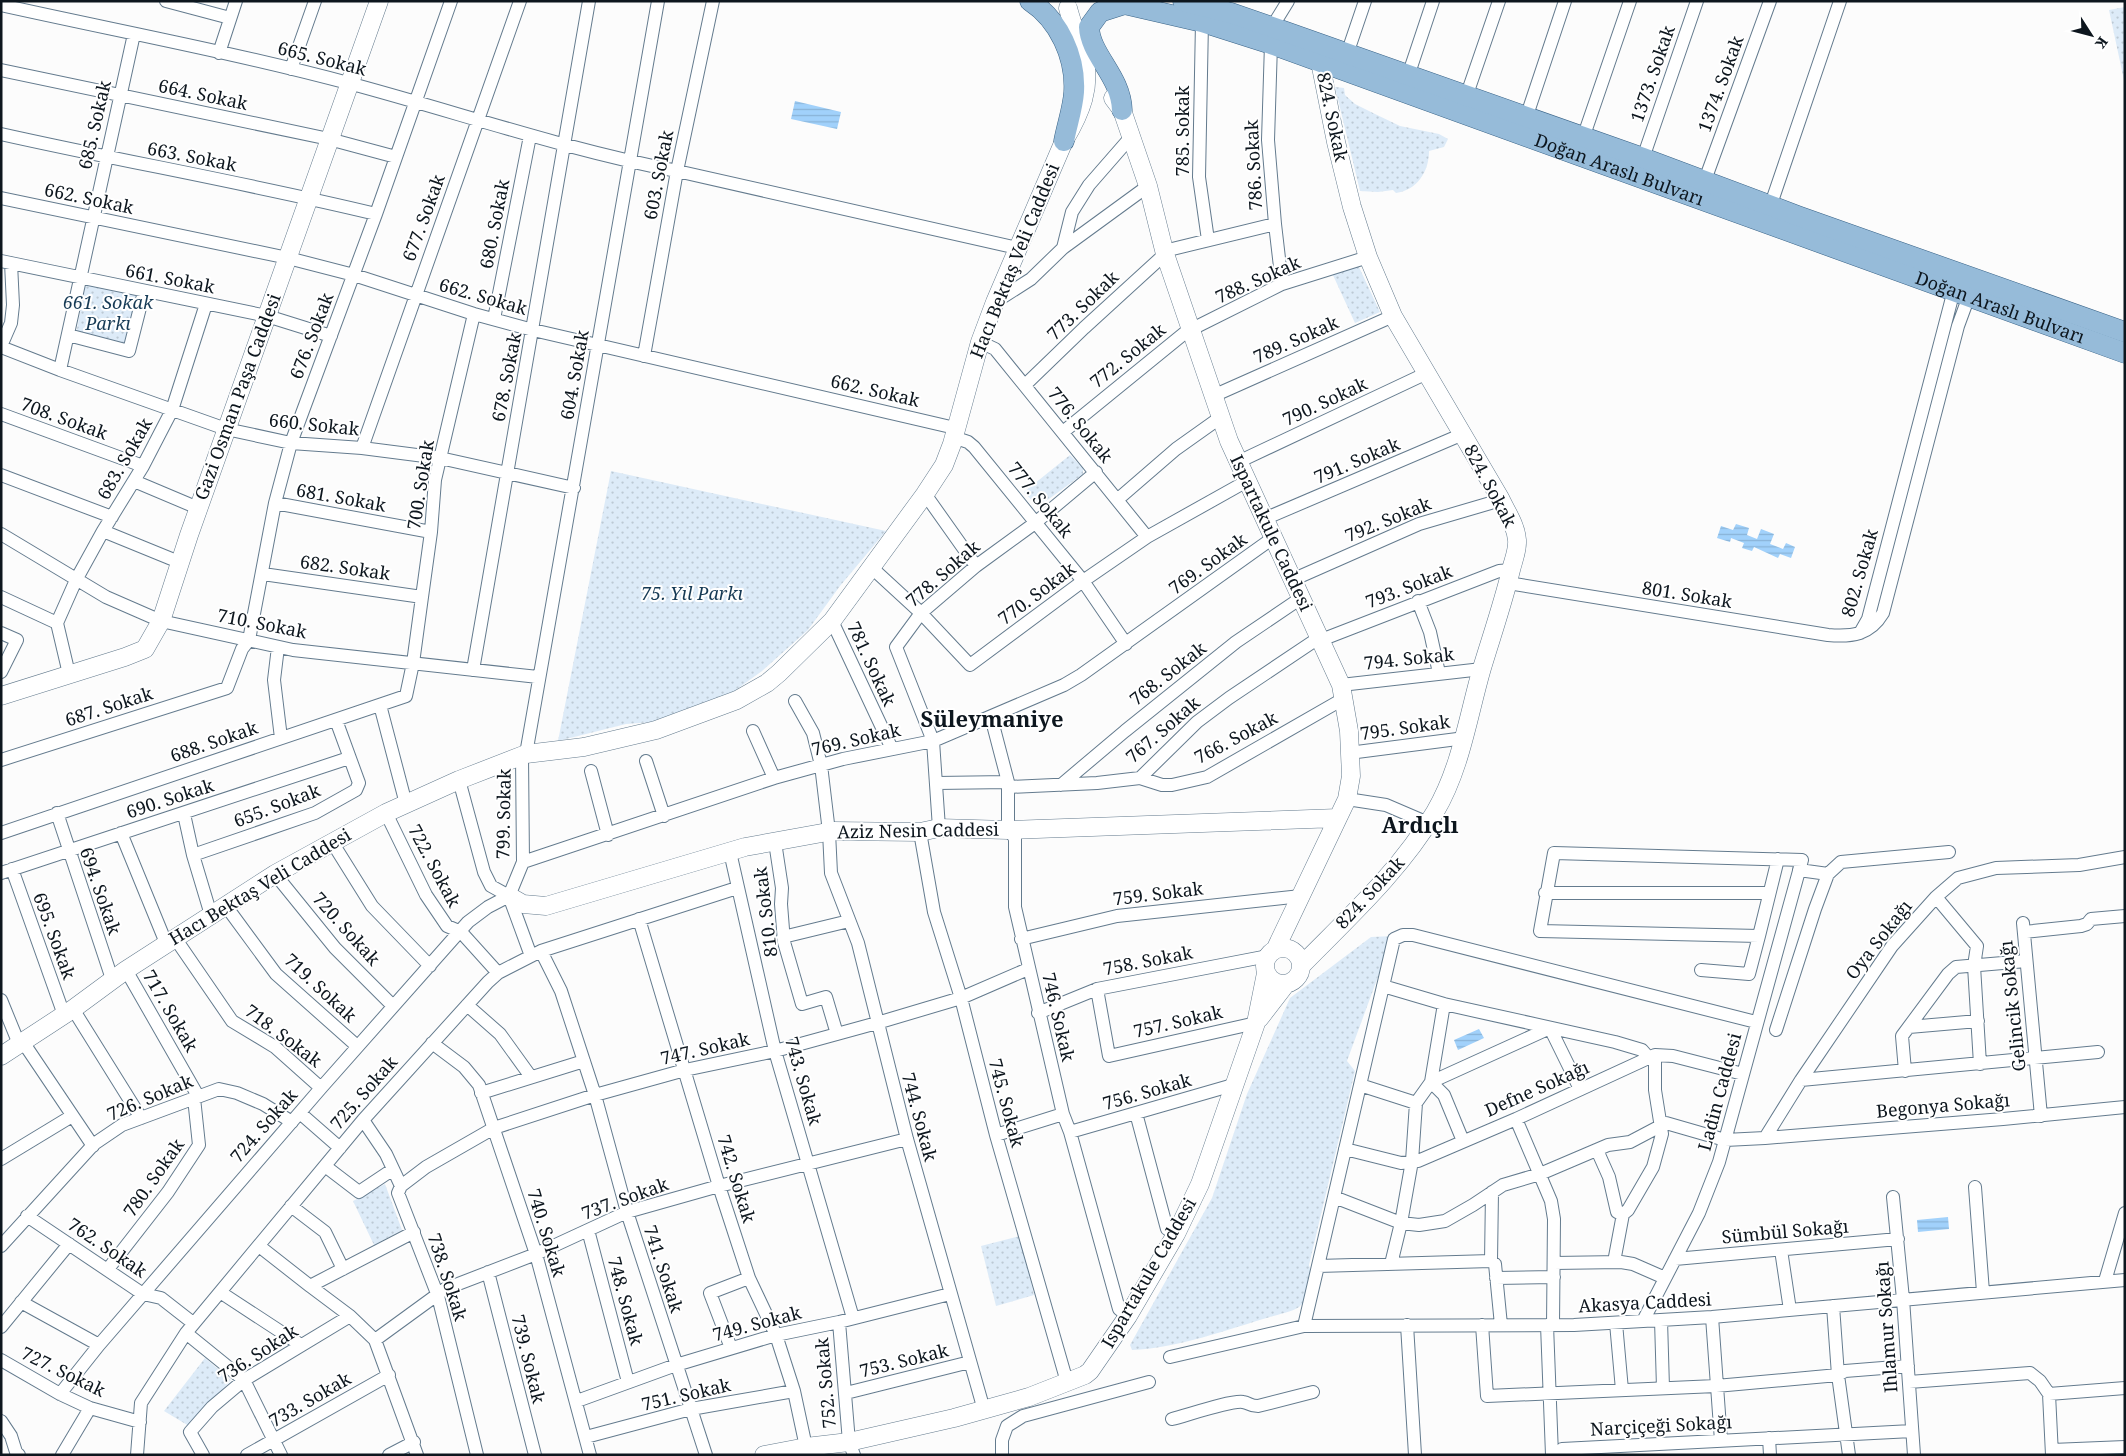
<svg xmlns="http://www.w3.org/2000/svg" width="2126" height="1456" viewBox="0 0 2126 1456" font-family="'Noto Serif',serif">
<defs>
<pattern id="park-dots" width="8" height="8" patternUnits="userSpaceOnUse" patternTransform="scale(1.25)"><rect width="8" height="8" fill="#ddebf8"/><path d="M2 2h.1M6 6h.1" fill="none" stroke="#bcc9d4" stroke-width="1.8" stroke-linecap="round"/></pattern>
<pattern id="water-rules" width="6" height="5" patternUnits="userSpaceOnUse" patternTransform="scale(1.25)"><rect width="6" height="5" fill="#a1d1fb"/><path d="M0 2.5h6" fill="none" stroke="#89b3d7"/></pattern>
</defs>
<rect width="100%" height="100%" fill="#fcfcfc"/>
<path fill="url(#park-dots)" d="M2125 7V85L2109 10Z
M1335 87 1344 88 1345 95 1355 104 1375 114 1400 126 1439 134 1448 139 1444 147 1429 151C1429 172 1417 190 1396 193L1393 190 1378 192 1360 191Z
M1358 265 1380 312 1355 323 1332 273Z
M90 282 139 296 127 345 76 334 85 287Z
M1070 455 1083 468V474L1038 507 1024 492Z
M611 471 886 531 840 586 808 630 762 671 733 692 654 722 626 724 558 741Z
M1393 936 1347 1061 1355 1071 1309 1265C1313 1277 1310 1298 1299 1307 1292 1312 1279 1314 1270 1317 1229 1329 1175 1349 1132 1350L1130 1345 1212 1198 1247 1094 1290 998 1371 937Z
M385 1184 402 1230 374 1245 353 1201Z
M1020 1236 1034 1295 996 1306 981 1246Z
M205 1358 231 1380 189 1426 164 1411Z"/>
<path fill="url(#water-rules)" d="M795 101 841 112 837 129 791 119Z
M1736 524 1749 528 1747 535 1757 539 1761 529 1774 534 1770 544 1783 549 1786 543 1795 547 1791 558 1780 554 1778 558 1754 547 1752 551 1742 548 1744 543 1731 538 1730 542 1717 538 1721 526 1733 530Z
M1479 1029 1484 1038 1458 1050 1454 1040Z
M1948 1217 1949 1229 1918 1232 1917 1220Z"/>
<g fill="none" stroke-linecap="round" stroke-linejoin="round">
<g stroke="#647b8e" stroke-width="14">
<path id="street" d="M166 1 230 18
M1 5C118 31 236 53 352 84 460 113 567 150 677 171L1017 248
M1202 22 1199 177 1208 240
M1272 27 1288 1
M1271 44 1268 140 1275 224 1282 284
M219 53 236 1
M1347 54 1365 1
M291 69 315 1
M1 70 329 139 396 157
M1408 76 1433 1
M1466 97 1499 1
M1526 118 1565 1
M1 134C126 162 252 184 376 214
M1583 138 1630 1
M1643 158 1697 1
M1705 180 1770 1
M1 198 288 258 354 275 474 314 533 330 955 428
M1771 204 1840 1
M1063 248 1072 212 1089 185 1130 138
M1164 251 1275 224
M1 261 267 316 331 336
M995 302 1031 279 1063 248 1148 186
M494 319 530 136
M1192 329 1282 284 1368 257
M68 335 129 351 144 292
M980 342 995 349 1147 537
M1 346 11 323 13 305 11 263
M1 347 60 370 226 429 291 443 362 448 440 458 574 488
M644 356 677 171 713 1
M60 370 134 34
M1025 385 1084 328 1165 254
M1213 396 1393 316
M1 414 143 466
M1063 432 1192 327
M953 437 968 442 974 447 1083 581 1126 644
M362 448 520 1
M1238 462 1427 373
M1 475 112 517
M134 481 198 508
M925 494 976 566
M1117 500 1176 449 1221 417
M275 503 431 532
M1264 519 1463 434
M103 531 179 562
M1 534 106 597 161 621 293 650 538 677
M871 567 921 613 970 665 1083 581 1147 537 1247 481
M263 574 422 597
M1292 580 1419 524 1494 502 1500 498
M1508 583 1828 635C1852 637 1870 635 1883 613L1958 326 1969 296
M1 597 57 623
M1418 601 1430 632 1439 673
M832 621 892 749
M57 623 76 580 103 531 143 466 172 410 206 304
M57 623 69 674
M1 633 17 640 1 672
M1860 633 1868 619 1954 290
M1321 640 1499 571 1511 570
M278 647 274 680 281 738
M473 670 589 1
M1341 685 1482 669
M795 701 813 733 821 765 829 832 831 873 858 943 907 1139 984 1410
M380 705 406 804
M991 717 1008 782V830L1015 838V907L1063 1114 1070 1132 1119 1309 1128 1316
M753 731 774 778
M1349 753 1465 738
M526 754 658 1
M522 756 523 862 509 896 531 956
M1 760 227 688 242 649 249 640 275 503 291 443 376 214 451 1
M646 761 664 816
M591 771 608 835
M1140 778 1162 785H1172L1207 777 1343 699
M459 780 484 872 491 886 509 896
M937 783 1008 782
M1061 785 1125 731 1236 642 1301 598
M1008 787 1097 783 1140 778 1197 722 1229 698 1320 637
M1347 799 1386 805 1428 823
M57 813 112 979
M386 813 426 895 447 926 461 932 498 973
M184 814 193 855 211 915
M939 828 933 741 896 647 921 613 976 566 1035 523 1096 472
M920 832 934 912 961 998 996 1135 1067 1382
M1 833 406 696 413 663 422 597 431 532 435 480 474 314
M121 833 166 943
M332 842 372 906 430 966
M775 842 782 888 781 904 784 942 802 1004 826 997 837 1034
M730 852 775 1051 853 1318
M193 855 315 813 356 790 359 783 336 720
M523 862 774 778 843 759 933 741 1064 685 1081 675 1273 538
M12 869 64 1015
M1799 870 1828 874 1841 862 1949 852
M1 873 349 758
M275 874 335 948 393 1006
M1545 893H1769
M1936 897 1977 946 1974 966 1980 1064
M226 906 276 974 357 1046
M639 919 719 1186 749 1278 776 1335 794 1391 806 1447
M2023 923 2041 1116
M2024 932 2081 926 2087 924 2091 919 2125 916
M1759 936 1778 859
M783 937 849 921
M175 938 232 1021 275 1047 321 1088
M1021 939 1117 916 1301 896
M541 951 561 991 595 1095 627 1212 706 1455
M126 970 198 1096
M1383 986 1444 1004 1615 1042 1642 1050 1649 1058
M1097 989 1109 1056 1256 1023
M1 1000 19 1044
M467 1005 500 1034 531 1077
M73 1009 141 1118
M1038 1013 1097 989 1268 956
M1909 1027 1978 1021
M1776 1030 1815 909 1828 874
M23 1042 93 1146
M432 1043 464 1067 479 1085 536 1254 590 1455
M1905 1071 1902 1036 1948 974 1956 967 2026 961
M1801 1080 2098 1052
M1431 1082 1550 1028 1580 1089
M1431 1082 1444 1095 1463 1141
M1360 1085 1416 1103
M481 1093 584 1061
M300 1113 340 1148
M1136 1113 1167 1229 1176 1234
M1516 1119 1551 1201 1554 1219 1553 1325
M363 1120 386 1154 401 1186 398 1193 438 1296 477 1455
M1070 1132 1233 1085
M996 1135 1063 1114
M1765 1138 2003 1119 2125 1107
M1345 1149 1401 1163 1418 1161 1516 1119 1655 1055 1673 1056 1743 1074
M1597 1150 1609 1177 1617 1212 1623 1214 1628 1210 1653 1167 1662 1134 1655 1090V1055
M1 1159 72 1116
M325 1166 359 1192 392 1170
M401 1186 426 1167 494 1128 595 1095 685 1070 775 1051 877 1023 961 998 1028 969
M1975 1187 1983 1292
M1334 1197 1401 1223 1419 1225 1445 1221 1473 1205 1503 1185 1540 1174 1608 1145 1630 1142 1666 1123 1725 1140 1765 1138 1801 1080 1892 946 1936 897 1958 878 1996 868 2079 865 2125 857
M1893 1197 1903 1299 1914 1455
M291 1206 325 1232 343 1269
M27 1216 143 1294 161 1298 193 1323
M588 1230 628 1382
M1 1246 94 1144 122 1125 219 1089 237 1093 263 1104 292 1122
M259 1246 310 1286 414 1232
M1781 1250 1790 1310
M1675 1259 1898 1239
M1491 1261 1492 1192
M1614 1262 1623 1214
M1554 1263 1621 1262 1633 1264 1665 1278
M1391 1264 1401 1223 1412 1161 1416 1103 1431 1082 1444 1004
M1318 1266 1491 1261 1495 1264 1501 1325
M108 1269 168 1192 199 1145 194 1098
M488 1272 535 1455
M1496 1278 1554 1277
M2105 1281 2125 1213
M310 1286 350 1316 375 1340 417 1455
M220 1292 301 1345
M21 1302 99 1345
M1833 1306 1838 1375 1849 1455
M1712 1317 1721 1441
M1661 1320 1663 1388
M1643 1321 1699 1213 1719 1162 1802 860 1554 853 1540 931 1759 936 1749 974 1701 970
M839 1322 849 1442 854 1455
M1616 1323 1622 1390
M1407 1325 1415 1455
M1482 1325 1487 1396 1716 1386 1838 1375 1845 1371 1908 1366
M1547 1325 1552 1455
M1304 1326 1394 939 1403 935H1413L1756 1022
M1 1327 69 1244
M186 1333 244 1380 281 1455
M375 1340 445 1289 536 1254 627 1212 719 1186 907 1139
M731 1348 710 1293 749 1278
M1170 1357 1304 1326 1574 1325 1712 1317 2125 1280
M1 1360 60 1394 90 1408 140 1422
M1909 1382 2030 1373 2040 1381 2049 1394 2052 1455
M846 1393 970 1362
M60 1394 99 1345 321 1088 468 922 488 907 509 896
M2049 1394 2125 1388
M577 1401 676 1365 776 1335 839 1322 950 1294
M1172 1419C1185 1416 1231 1400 1243 1402 1250 1403 1249 1406 1258 1406L1313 1392
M1 1421 11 1436 16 1452 19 1455
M586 1437 691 1409 794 1391
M1769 1438 1770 1455
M2052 1450 2125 1447
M62 1455 90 1408
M137 1455 141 1403 186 1333 363 1120 488 982 498 973 541 951 737 888
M203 1455 190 1432 212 1407 244 1380 350 1316
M247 1455 389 1375
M389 1455 414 1442
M1002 1455V1440L1007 1426 1023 1416 1149 1382
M1557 1455 1562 1449 1912 1431"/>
</g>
<g stroke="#647b8e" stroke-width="19">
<path id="secondary" d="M1113 98 1122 110 1148 186 1165 254 1229 441 1341 685 1349 731 1351 776 1347 799 1275 950
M1 696 125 657 145 649 161 621 189 535 379 1
M509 896 523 904 546 906 745 847 833 831 920 832 939 828 1008 830 1338 818
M1265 966a18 18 0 1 1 36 0a18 18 0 1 1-36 0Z
M1301 966C1348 918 1400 871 1435 812 1461 768 1468 716 1482 668 1492 635 1503 603 1511 570 1513 561 1518 550 1517 540 1516 525 1506 511 1500 498L1393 316 1368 257 1352 207 1336 142 1320 62
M1259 1019 1286 984
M1 1056 73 1009 126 970 275 874 386 813 459 780 526 754 584 747 656 730 737 700 767 683 779 673 832 621 925 494 944 465 952 444 980 342 995 302 1064 141C1080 114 1093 86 1083 53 1078 38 1072 24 1068 8
M764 1455 806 1447 849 1442 954 1418 1029 1397 1085 1375 1090 1371 1128 1316 1176 1234 1200 1184 1256 1023 1266 973"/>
</g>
<g stroke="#396387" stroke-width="21">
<g id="primary">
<path d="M1030 1C1059 20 1076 57 1074 92 1073 108 1067 125 1064 141"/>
<path id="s1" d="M1111 1 1202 22 1271 44 2125 353"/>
<path d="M1183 1 1231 13 1272 27 1643 158 1798 216 2125 332"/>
<path d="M1122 110C1121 76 1090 55 1089 27L1100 12 1125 4"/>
</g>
</g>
<use href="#street" stroke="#fff" stroke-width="12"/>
<use href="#secondary" stroke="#fff" stroke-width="18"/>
<use href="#primary" stroke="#96bbd9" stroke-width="20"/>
</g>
<g text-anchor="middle" stroke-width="4" stroke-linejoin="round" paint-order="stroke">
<g font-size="18" fill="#0d161e" stroke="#fff">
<text transform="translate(322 59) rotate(14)" y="6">665. Sokak</text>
<text transform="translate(1653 74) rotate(-71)" y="6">1373. Sokak</text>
<text transform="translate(1721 84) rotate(-70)" y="6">1374. Sokak</text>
<text transform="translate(203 95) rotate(12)" y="6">664. Sokak</text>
<text transform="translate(1332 117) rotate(78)" y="6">824. Sokak</text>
<text transform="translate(95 125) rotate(-77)" y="6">685. Sokak</text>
<text transform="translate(1183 131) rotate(-90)" y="6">785. Sokak</text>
<text transform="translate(192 157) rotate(11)" y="6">663. Sokak</text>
<text transform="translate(1254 165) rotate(-93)" y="6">786. Sokak</text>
<text dy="6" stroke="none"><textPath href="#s1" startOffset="536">Doğan Araslı Bulvarı</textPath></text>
<text transform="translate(659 175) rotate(-79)" y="6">603. Sokak</text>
<text transform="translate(89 199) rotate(12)" y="6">662. Sokak</text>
<text transform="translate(424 218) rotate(-70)" y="6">677. Sokak</text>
<text transform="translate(495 224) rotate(-79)" y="6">680. Sokak</text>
<text transform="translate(1015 261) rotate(-68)" y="6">Hacı Bektaş Veli Caddesi</text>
<text transform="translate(170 279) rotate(11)" y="6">661. Sokak</text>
<text transform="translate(1258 280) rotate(-24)" y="6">788. Sokak</text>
<text transform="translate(483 297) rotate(16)" y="6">662. Sokak</text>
<text transform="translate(1083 306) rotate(-44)" y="6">773. Sokak</text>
<text dy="6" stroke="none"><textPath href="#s1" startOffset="941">Doğan Araslı Bulvarı</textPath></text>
<text transform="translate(312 336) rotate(-69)" y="6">676. Sokak</text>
<text transform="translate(1296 340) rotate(-24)" y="6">789. Sokak</text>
<text transform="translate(1128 356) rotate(-39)" y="6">772. Sokak</text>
<text transform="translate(575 375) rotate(-80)" y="6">604. Sokak</text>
<text transform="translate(507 377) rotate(-79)" y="6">678. Sokak</text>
<text transform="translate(875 391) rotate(13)" y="6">662. Sokak</text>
<text transform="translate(238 397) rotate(-70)" y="6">Gazi Osman Paşa Caddesi</text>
<text transform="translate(1325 402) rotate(-25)" y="6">790. Sokak</text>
<text transform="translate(64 419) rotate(20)" y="6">708. Sokak</text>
<text transform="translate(314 425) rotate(6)" y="6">660. Sokak</text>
<text transform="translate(1080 425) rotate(51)" y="6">776. Sokak</text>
<text transform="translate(125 459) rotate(-60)" y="6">683. Sokak</text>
<text transform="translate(1357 461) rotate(-23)" y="6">791. Sokak</text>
<text transform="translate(421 485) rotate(-81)" y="6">700. Sokak</text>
<text transform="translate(1490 486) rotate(62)" y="6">824. Sokak</text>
<text transform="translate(341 498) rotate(10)" y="6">681. Sokak</text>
<text transform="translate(1040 500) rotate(51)" y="6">777. Sokak</text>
<text transform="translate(1388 520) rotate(-22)" y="6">792. Sokak</text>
<text transform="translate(1271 533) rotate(65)" y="6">Ispartakule Caddesi</text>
<text transform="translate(1208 564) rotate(-36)" y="6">769. Sokak</text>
<text transform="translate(345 568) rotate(8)" y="6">682. Sokak</text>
<text transform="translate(1860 573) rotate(-74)" y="6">802. Sokak</text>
<text transform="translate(943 574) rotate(-41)" y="6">778. Sokak</text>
<text transform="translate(1409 587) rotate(-21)" y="6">793. Sokak</text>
<text transform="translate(1037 594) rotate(-37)" y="6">770. Sokak</text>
<text transform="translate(1687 595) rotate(9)" y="6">801. Sokak</text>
<text transform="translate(262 624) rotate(11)" y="6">710. Sokak</text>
<text transform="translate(1409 659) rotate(-6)" y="6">794. Sokak</text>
<text transform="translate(871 664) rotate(65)" y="6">781. Sokak</text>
<text transform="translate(1168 674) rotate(-38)" y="6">768. Sokak</text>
<text transform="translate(109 707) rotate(-18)" y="6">687. Sokak</text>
<text transform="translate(1405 728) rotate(-8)" y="6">795. Sokak</text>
<text transform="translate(1163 730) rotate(-41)" y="6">767. Sokak</text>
<text transform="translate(1236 738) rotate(-28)" y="6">766. Sokak</text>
<text transform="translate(856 740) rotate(-13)" y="6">769. Sokak</text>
<text transform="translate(214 742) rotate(-19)" y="6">688. Sokak</text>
<text transform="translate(170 799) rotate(-18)" y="6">690. Sokak</text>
<text transform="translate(277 806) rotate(-21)" y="6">655. Sokak</text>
<text transform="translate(504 814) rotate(-89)" y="6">799. Sokak</text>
<text transform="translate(918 831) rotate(-1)" y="6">Aziz Nesin Caddesi</text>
<text transform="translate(434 866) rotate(62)" y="6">722. Sokak</text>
<text transform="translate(260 887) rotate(-31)" y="6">Hacı Bektaş Veli Caddesi</text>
<text transform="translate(100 891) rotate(71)" y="6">694. Sokak</text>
<text transform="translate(1370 893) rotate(-47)" y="6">824. Sokak</text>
<text transform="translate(1158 894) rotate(-7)" y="6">759. Sokak</text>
<text transform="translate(766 912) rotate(-97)" y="6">810. Sokak</text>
<text transform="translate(346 929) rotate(48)" y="6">720. Sokak</text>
<text transform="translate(54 936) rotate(70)" y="6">695. Sokak</text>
<text transform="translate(1879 940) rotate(-52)" y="6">Oya Sokağı</text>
<text transform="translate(1148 961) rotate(-11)" y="6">758. Sokak</text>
<text transform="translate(320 988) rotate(43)" y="6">719. Sokak</text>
<text transform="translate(2013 1006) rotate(-96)" y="6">Gelincik Sokağı</text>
<text transform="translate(170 1011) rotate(60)" y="6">717. Sokak</text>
<text transform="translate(1058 1017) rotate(77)" y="6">746. Sokak</text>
<text transform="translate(1178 1022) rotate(-13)" y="6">757. Sokak</text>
<text transform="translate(283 1036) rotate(37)" y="6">718. Sokak</text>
<text transform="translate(705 1049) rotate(-13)" y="6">747. Sokak</text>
<text transform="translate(803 1081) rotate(74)" y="6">743. Sokak</text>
<text transform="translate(1537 1089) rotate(-24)" y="6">Defne Sokağı</text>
<text transform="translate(1147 1092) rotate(-16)" y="6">756. Sokak</text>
<text transform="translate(1720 1092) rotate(-75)" y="6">Ladin Caddesi</text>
<text transform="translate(364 1093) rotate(-49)" y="6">725. Sokak</text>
<text transform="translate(150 1098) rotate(-23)" y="6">726. Sokak</text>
<text transform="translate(1006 1103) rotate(75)" y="6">745. Sokak</text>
<text transform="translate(1943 1106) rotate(-5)" y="6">Begonya Sokağı</text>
<text transform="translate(919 1117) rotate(75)" y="6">744. Sokak</text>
<text transform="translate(264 1126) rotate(-49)" y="6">724. Sokak</text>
<text transform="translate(154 1178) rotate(-55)" y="6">780. Sokak</text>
<text transform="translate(736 1179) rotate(73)" y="6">742. Sokak</text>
<text transform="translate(625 1199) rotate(-20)" y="6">737. Sokak</text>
<text transform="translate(1785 1232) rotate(-5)" y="6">Sümbül Sokağı</text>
<text transform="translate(546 1233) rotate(73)" y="6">740. Sokak</text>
<text transform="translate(107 1248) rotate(34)" y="6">762. Sokak</text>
<text transform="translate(663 1269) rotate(72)" y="6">741. Sokak</text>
<text transform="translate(1149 1273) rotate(-60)" y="6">Ispartakule Caddesi</text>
<text transform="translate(447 1277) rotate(72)" y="6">738. Sokak</text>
<text transform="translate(625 1301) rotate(75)" y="6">748. Sokak</text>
<text transform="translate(1645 1303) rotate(-3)" y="6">Akasya Caddesi</text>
<text transform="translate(757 1324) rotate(-15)" y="6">749. Sokak</text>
<text transform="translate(1887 1327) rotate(-94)" y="6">Ihlamur Sokağı</text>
<text transform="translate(258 1354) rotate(-33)" y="6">736. Sokak</text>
<text transform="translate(528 1359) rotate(76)" y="6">739. Sokak</text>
<text transform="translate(904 1361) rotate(-14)" y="6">753. Sokak</text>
<text transform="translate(63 1372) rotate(26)" y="6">727. Sokak</text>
<text transform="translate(826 1383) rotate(-95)" y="6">752. Sokak</text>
<text transform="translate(686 1395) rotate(-13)" y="6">751. Sokak</text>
<text transform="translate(310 1400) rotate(-30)" y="6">733. Sokak</text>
<text transform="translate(1661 1426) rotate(-3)" y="6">Narçiçeği Sokağı</text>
</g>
<g font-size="18" font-style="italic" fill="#163a55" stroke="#fff">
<text x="108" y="309">661. Sokak<tspan x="108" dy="21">Parkı</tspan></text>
<text x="692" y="600">75. Yıl Parkı</text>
</g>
<g font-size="22" font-weight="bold" fill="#0d161e" stroke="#fff">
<text x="992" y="727">Süleymaniye</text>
<text x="1420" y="833">Ardıçlı</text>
</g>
</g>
<rect width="2126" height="1456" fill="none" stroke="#0d161e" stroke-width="5"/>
<g transform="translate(2091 35) rotate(126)" stroke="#ffffff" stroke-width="4" paint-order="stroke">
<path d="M0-4L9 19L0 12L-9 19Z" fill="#0d161e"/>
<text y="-8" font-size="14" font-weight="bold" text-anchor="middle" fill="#0d161e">K</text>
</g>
</svg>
